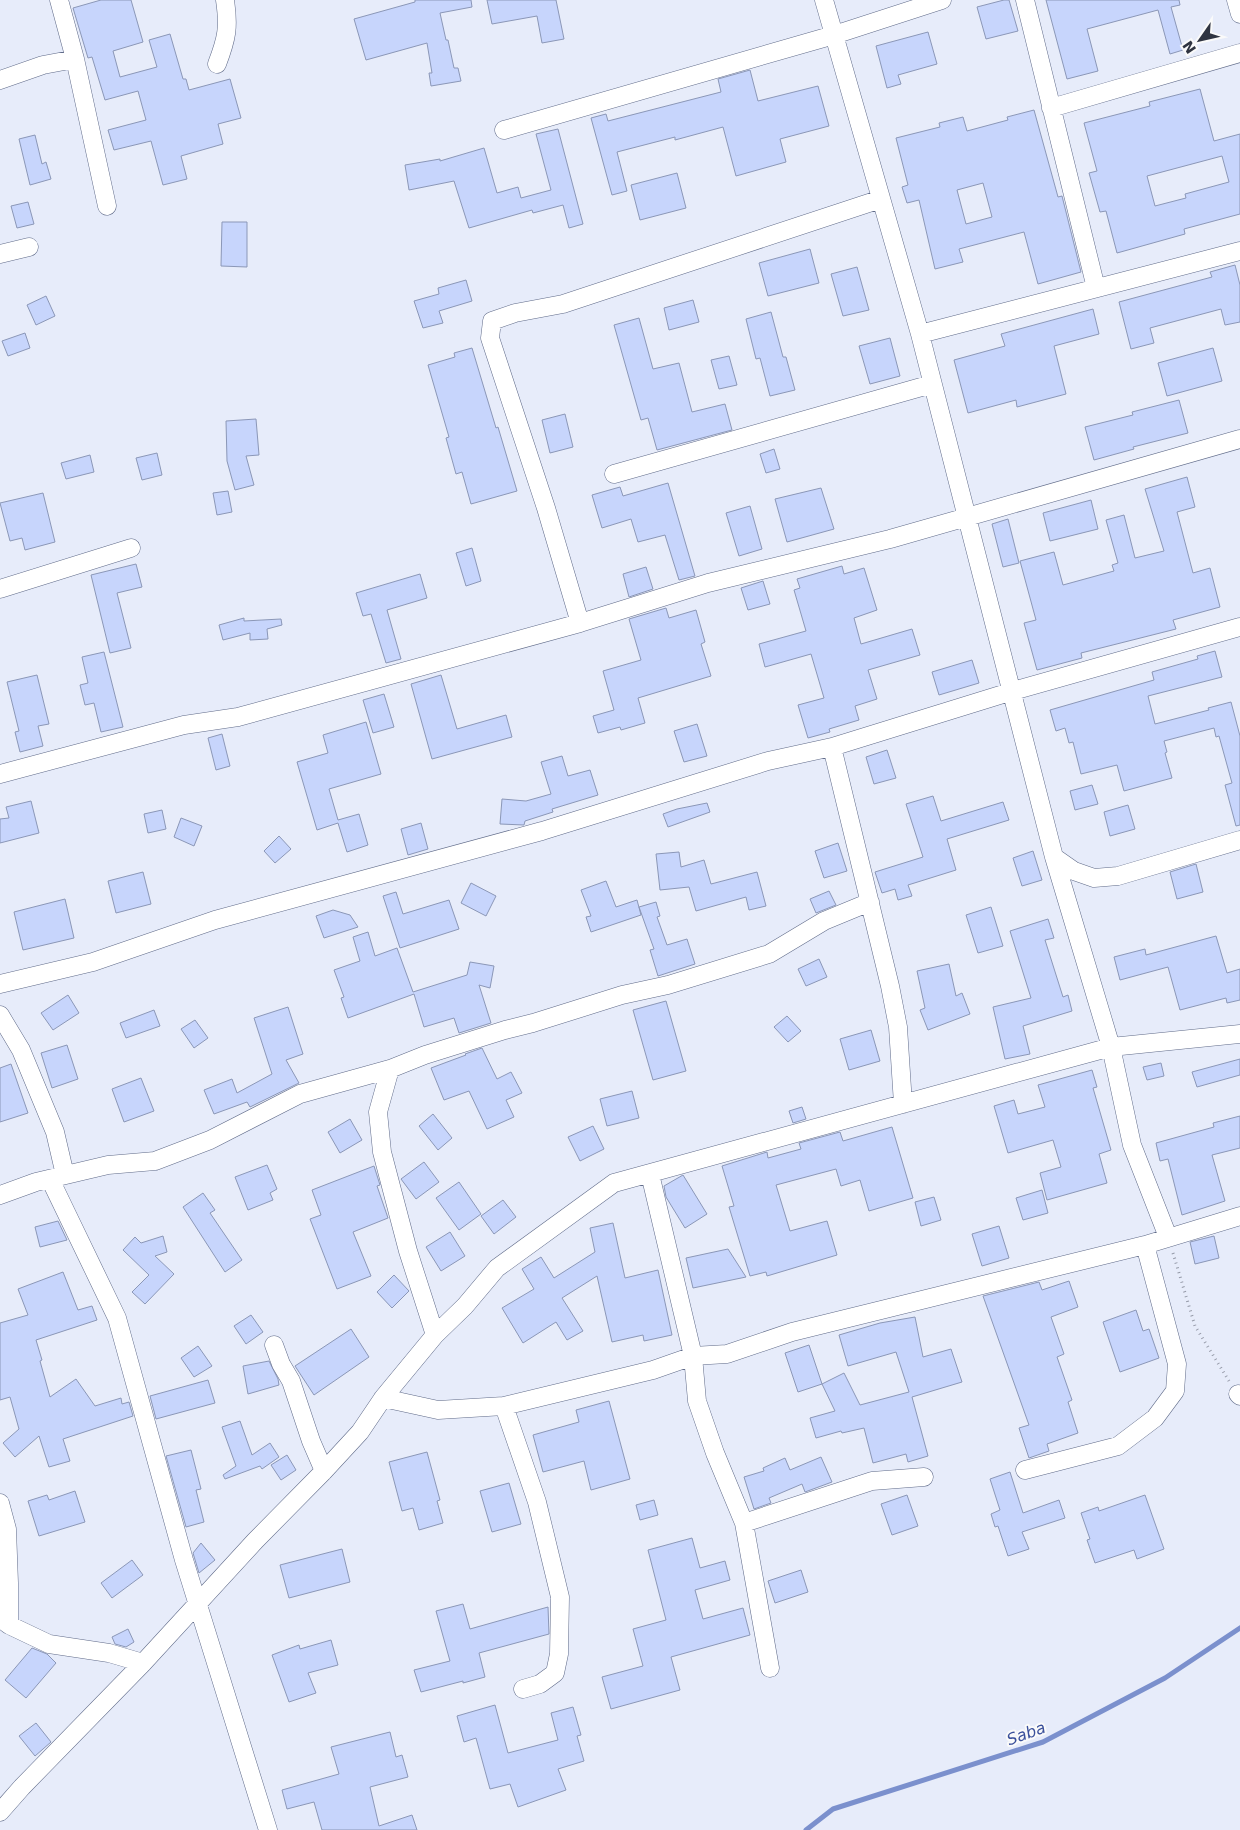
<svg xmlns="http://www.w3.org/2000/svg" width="1240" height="1830" viewBox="0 0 1240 1830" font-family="'DejaVu Sans',sans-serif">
<rect width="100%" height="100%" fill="#e7ecfa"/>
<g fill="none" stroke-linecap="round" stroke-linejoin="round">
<path stroke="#7b90cd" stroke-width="5" d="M806 1830 833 1809 1043 1742 1165 1678 1240 1628"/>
</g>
<path fill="#c7d5fc" stroke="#8b97b7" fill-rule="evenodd" d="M101 0H131L143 42 113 51 120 77 157 67 149 40 170 34 183 79H186L189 90 230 79 241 118 218 124 223 144 181 156 187 179 163 185 151 141 114 150 108 130 146 120 138 91 105 100 92 57 88 58 73 8Z
M415 0H471L472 7 440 13 446 40H448L454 68H458L461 81 431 86 429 73H432L427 43 366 60 354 19 415 2Z
M487 0H556L564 39 542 43 537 16 492 24Z
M1004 0H1009L1018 31 986 39 977 7Z
M1046 0H1179L1180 5 1171 7 1183 50 1170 54 1158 10 1087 29 1098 71 1067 79Z
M928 32 937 64 898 75 901 84 887 88 876 46Z
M750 70 758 101 818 86 829 126 780 139 786 162 736 176 723 127 675 140V137L617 152 627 191 612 195 591 118 606 114 608 121 721 92 718 79Z
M1200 89 1214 141 1240 134V214L1184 229 1185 234 1117 253 1106 211 1100 212 1089 173 1097 171 1084 123 1150 106 1149 102ZM1222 156 1229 182 1185 194 1186 198 1155 206 1147 176Z
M1034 110 1058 197 1062 196 1081 272 1038 284 1024 232 959 249 963 262 935 269 919 200 907 203 902 187 908 185 896 138 940 127 939 123 963 117 967 131 1008 120 1007 117ZM983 183 992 217 966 224 957 190Z
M558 129 583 224 569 228 563 205 533 213 532 210 469 228 454 181 409 190 405 165 440 159V161L484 148 497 193 518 187 521 198 551 190 536 134Z
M35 135 42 164 46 162 51 179 30 185 19 139Z
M677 173 686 208 640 220 631 185Z
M28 202 34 224 17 228 11 206Z
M222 222H247V267L221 266Z
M810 249 819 283 768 296 759 263Z
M1235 265 1240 285V322L1225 325 1221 309 1150 328 1154 343 1131 349 1119 302 1212 277 1210 272Z
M857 267 869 310 843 316 831 274Z
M466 280 472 301 439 311 443 323 423 328 414 301 439 294 438 288Z
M46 296 55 316 36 325 27 305Z
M693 300 699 322 669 330 664 308Z
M1093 309 1099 334 1054 346 1066 394 1017 407 1016 400 968 413 954 360 1005 346 1001 334Z
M771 312 783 357H786L795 390 770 396 760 358 756 359 746 319Z
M639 318 653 369 679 363 692 412 725 404 732 430 657 450 648 418 641 420 614 325Z
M25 333 30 348 8 356 2 341Z
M890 338 900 376 870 384 859 346Z
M472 348 496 428 498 427 517 491 471 504 462 472 456 474 446 438 449 437 428 365 455 357 454 353Z
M1213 348 1222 381 1167 396 1158 363Z
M729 356 737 385 719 389 711 360Z
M1179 400 1188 433 1133 447 1134 449 1094 460 1085 427 1133 415 1132 412Z
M565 414 573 447 550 453 542 420Z
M256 419 259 455 246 456 254 485 235 490 227 461 226 421Z
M774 449 780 469 766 473 760 454Z
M157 453 162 475 142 480 136 458Z
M90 455 94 472 66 479 61 463Z
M1187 477 1195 507 1177 512 1193 573 1210 568 1220 607 1173 620 1176 629 1081 653 1082 658 1037 670 1024 623 1036 620 1020 561 1054 552 1063 585 1114 571 1112 565 1118 563 1106 520 1124 515 1135 558 1164 551 1145 489Z
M668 483 695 576 679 580 665 535 638 542 631 519 602 528 592 495 620 487 623 496Z
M821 488 834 529 787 542 775 499Z
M228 491 232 512 217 515 213 493Z
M43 493 55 542 25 550 22 538 10 541 0 503Z
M1091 500 1098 529 1050 541 1043 513Z
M750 506 762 549 739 556 726 513Z
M1008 519 1019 563 1003 567 992 524Z
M472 548 481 581 466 586 456 553Z
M136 564 142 587 117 593 131 648 110 653 91 575Z
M842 566 844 574 864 568 877 610 854 618 861 644 912 629 920 655 868 670 877 699 855 706 859 720 829 729 830 732 808 738 798 705 824 698 811 654 765 667 759 644 806 631 794 590 800 588 797 579Z
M646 567 653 589 629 597 623 574Z
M420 574 427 598 387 610 401 659 386 663 371 614 363 616 356 593Z
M763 581 770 604 748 610 741 588Z
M666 608 669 618 696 610 705 642 701 644 711 676 638 698 645 723 621 730 620 727 598 733 593 716 614 710 603 671 641 660 629 619Z
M244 618V621L281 619 282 625 267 629 268 639 250 640V633L223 640 219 625Z
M1215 651 1222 677 1148 696 1155 724 1209 710 1208 708 1231 702 1240 736V825L1236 826 1225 785 1232 783 1219 736 1216 737 1214 728 1164 741 1167 752 1165 753 1172 778 1124 791 1117 765 1081 774 1073 742 1069 743 1065 728 1056 731 1050 710 1154 680 1152 672 1198 659 1197 656Z
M104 652 123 727 101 732 94 703 85 705 80 685 88 683 82 657Z
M972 660 979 683 939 695 932 672Z
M37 675 49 724 38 726 43 746 20 752 15 732 19 731 7 682Z
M441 675 457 729 506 715 512 737 432 759 411 684Z
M384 694 394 727 373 733 363 700Z
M366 722 381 774 329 789 338 820 359 814 368 845 347 852 338 823 317 830 297 762 328 753 323 735Z
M697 724 707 756 684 762 674 731Z
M222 734 230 766 216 770 208 738Z
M887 750 896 778 874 784 866 757Z
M562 756 568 776 590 770 598 795 552 809 553 812 525 821 524 825 500 824 502 799 526 801 551 794 541 762Z
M1092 785 1098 804 1075 810 1070 791Z
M933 796 941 821 1003 802 1009 820 947 839 956 870 908 885 912 896 898 900 895 889 882 893 875 872 923 857 906 804Z
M31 801 39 833 0 843V819L9 818 6 807Z
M707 803 710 812 668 827 663 814 677 809Z
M1128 805 1135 829 1110 836 1104 812Z
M162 810 166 829 148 833 144 814Z
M181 818 202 826 194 846 174 837Z
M421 823 428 849 408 855 401 829Z
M279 836 291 849 275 863 264 851Z
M838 843 847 871 824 878 815 851Z
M1033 851 1042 880 1022 886 1013 858Z
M679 852 681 867 704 860 711 884 757 872 766 906 749 910 746 897 696 911 689 887 660 890 656 854Z
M1196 864 1203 892 1177 899 1170 872Z
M143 872 151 904 116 913 108 881Z
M606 881 616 907 637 900 641 915 591 932 586 917 591 916 581 890Z
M471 883 496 896 486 916 461 903Z
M829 891 836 905 816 913 810 899Z
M396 892 403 914 449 900 459 929 400 948 383 896Z
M65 899 74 938 23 950 14 912Z
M656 902 660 916 657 917 667 945 687 939 695 964 658 976 650 950 654 949 639 907Z
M991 907 1003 946 978 953 966 915Z
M333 910 350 915 358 927 324 938 316 916Z
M1048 919 1054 938 1045 940 1063 997 1068 995 1072 1011 1023 1026 1030 1054 1005 1059 993 1007 1031 998 1010 931Z
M368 932 375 956 397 948 413 992 467 975 470 962 494 966 490 988 479 985 491 1023 459 1033 454 1018 424 1027 414 994 348 1018 341 998 344 997 334 970 360 961 353 937Z
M1216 936 1227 973 1240 969V1000L1227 1003 1226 998 1180 1010 1168 967 1120 980 1114 957 1145 949 1146 955Z
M819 959 827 977 806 986 798 969Z
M949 964 956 996 962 993 970 1014 928 1030 920 1010 925 1008 917 971Z
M68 995 79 1013 53 1030 41 1013Z
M666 1001 686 1071 653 1080 633 1010Z
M288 1007 303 1054 286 1060 299 1083 250 1107 247 1102 214 1114 204 1090 232 1079 237 1093 272 1074 254 1018Z
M154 1010 160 1026 126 1038 120 1023Z
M787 1016 801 1031 788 1042 774 1027Z
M195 1020 208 1038 194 1048 181 1029Z
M871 1030 880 1061 849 1070 840 1039Z
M67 1045 78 1079 52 1088 41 1053Z
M482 1048 497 1079 511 1072 522 1093 506 1100 514 1117 487 1129 469 1091 444 1100 431 1068 466 1055 465 1054Z
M1240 1059V1075L1197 1087 1192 1072Z
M1161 1063 1164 1076 1147 1080 1143 1067Z
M11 1064 28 1113 0 1122V1068Z
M1092 1070 1097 1087 1093 1088 1111 1150 1099 1154 1107 1183 1047 1200 1040 1173 1061 1167 1053 1140 1008 1153 994 1106 1014 1100 1018 1114 1045 1107 1038 1085Z
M141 1078 154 1111 124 1122 112 1089Z
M632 1091 639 1118 607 1126 600 1099Z
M802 1107 806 1119 793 1123 789 1111Z
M433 1114 452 1138 438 1150 419 1126Z
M1240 1116V1148L1212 1155 1225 1201 1182 1215 1168 1159 1160 1161 1156 1143 1214 1127 1213 1123Z
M350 1119 362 1140 340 1153 328 1132Z
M593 1126 604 1149 580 1161 568 1137Z
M892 1127 913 1198 869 1211 860 1180 841 1186 836 1169 776 1185 790 1231 827 1221 837 1255 767 1276 766 1272 750 1276 729 1207 734 1206 722 1166 767 1152 768 1158 801 1149 799 1143 840 1132 843 1141Z
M424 1162 439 1182 416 1199 401 1179Z
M267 1165 277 1189 270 1193 273 1200 248 1210 235 1177Z
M374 1166 380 1185 377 1186 388 1218 353 1232 371 1276 337 1289 310 1219 321 1215 312 1190Z
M683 1175 707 1214 685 1228 666 1197 664 1186Z
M459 1182 481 1214 459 1230 436 1198Z
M1042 1190 1048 1213 1023 1220 1016 1198Z
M203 1193 215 1210 210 1213 242 1260 225 1272 183 1207Z
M934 1197 941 1220 921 1226 915 1202Z
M503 1200 516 1217 494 1234 481 1216Z
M58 1221 67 1240 40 1247 35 1227Z
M613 1223 625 1278 658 1270 672 1335 644 1341 643 1335 612 1342 597 1276 562 1298 583 1331 567 1340 556 1322 523 1343 502 1308 534 1289 522 1269 541 1257 554 1278 595 1252 590 1228Z
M999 1226 1009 1258 982 1266 972 1234Z
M450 1232 465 1256 441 1271 426 1247Z
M163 1236 167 1252 155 1256 174 1274 145 1304 132 1292 149 1275 123 1250 135 1237 141 1243Z
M1214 1236 1219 1258 1195 1264 1190 1242Z
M728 1249 746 1277 693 1288 686 1258Z
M63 1272 78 1310 92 1306 97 1320 36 1340 42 1360 40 1361 50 1397 76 1379 95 1406 121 1398 122 1404 129 1402 133 1416 63 1439 70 1461 49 1467 39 1436 15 1457 3 1443 19 1429 10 1397 0 1400V1323L28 1315 18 1289Z
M394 1275 409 1291 392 1308 377 1292Z
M1069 1281 1078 1307 1051 1317 1064 1354 1057 1357 1072 1400 1068 1402 1078 1433 1047 1444 1049 1451 1029 1458 1019 1428 1029 1425 983 1296 1039 1282 1042 1290Z
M1136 1310 1143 1331 1149 1329 1159 1358 1120 1372 1103 1322Z
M251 1315 263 1332 246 1344 234 1326Z
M915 1317 923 1357 951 1349 962 1382 912 1397 928 1456 908 1462 906 1454 873 1463 864 1428 842 1433 841 1431 816 1438 810 1418 835 1411 822 1384 844 1373 860 1405 909 1392 896 1352 848 1366 839 1335 880 1323Z
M351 1329 369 1357 314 1395 295 1366Z
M809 1345 822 1384 798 1392 785 1353Z
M198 1346 212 1366 194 1377 181 1358Z
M269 1361 278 1379 279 1385 248 1394 243 1366Z
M208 1380 215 1403 156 1419 150 1396Z
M609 1401 630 1479 591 1490 584 1461 543 1472 533 1435 579 1422 576 1410Z
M240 1421 252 1455 270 1443 279 1457 262 1469 260 1466 225 1479 223 1475 236 1466 222 1427Z
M191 1450 201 1489 196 1490 204 1522 186 1527 166 1456Z
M427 1452 440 1500 437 1501 443 1523 419 1530 413 1508 402 1511 389 1462Z
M287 1455 296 1470 281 1480 271 1465Z
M821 1457 832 1482 805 1492 802 1484 769 1498 771 1503 754 1509 744 1477 764 1471 763 1468 785 1458 790 1470Z
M1010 1472 1023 1513 1059 1500 1065 1518 1022 1532 1029 1549 1008 1556 998 1526 995 1527 991 1514 1000 1510 990 1479Z
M509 1483 521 1524 492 1532 480 1491Z
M75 1491 85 1522 39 1536 28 1501 47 1495 49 1500Z
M907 1495 918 1526 892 1535 881 1504Z
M1145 1495 1164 1549 1137 1559 1134 1550 1095 1563 1087 1540 1090 1539 1081 1513 1098 1507 1099 1511Z
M654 1500 658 1515 640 1520 636 1505Z
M692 1538 700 1568 725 1561 730 1580 695 1590 703 1619 743 1608 750 1635 671 1657 680 1690 611 1709 602 1677 643 1666 633 1629 666 1620 648 1550Z
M201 1543 215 1560 199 1573 193 1553Z
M342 1549 350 1582 289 1598 280 1565Z
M132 1560 143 1575 112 1598 101 1583Z
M801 1570 808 1592 775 1603 768 1581Z
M463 1604 470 1629 548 1607 549 1634 479 1653 485 1677 463 1683V1681L421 1692 414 1670 450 1661 436 1611Z
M128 1629 134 1642 126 1647 115 1644 112 1637Z
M331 1640 338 1665 308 1673 316 1693 289 1702 272 1655 299 1645 300 1649Z
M32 1648 47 1654 56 1663 26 1698 5 1680Z
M495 1705 508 1753 558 1740 551 1713 573 1707 581 1735 577 1736 584 1761 558 1769 566 1790 518 1807 510 1784 490 1789 476 1738 464 1742 457 1716Z
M36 1723 51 1742 35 1756 19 1736Z
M390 1732 396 1757 402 1755 408 1777 370 1787 379 1826 412 1815 417 1830H322L314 1802 287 1809 282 1790 339 1774 331 1747Z"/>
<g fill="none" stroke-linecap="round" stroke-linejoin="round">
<g stroke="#606b89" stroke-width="19">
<path id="minor" d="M824 0 920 334 1054 857 1111 1047 1132 1145 1168 1237
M1025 0 1096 288
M1236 0 1240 14
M75 59 107 206
M217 64C227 38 229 27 225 0
M0 80 43 65 75 59 59 0
M1051 108 1240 53
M504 130 834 35 942 0
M0 254 29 247
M920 334 1240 251
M614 474 932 384
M0 589 131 548
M580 623 546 508 490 338 492 321 515 313 563 304 881 199
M0 774 184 725 238 717 580 623 708 583 890 539 1240 439
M1054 857 1074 871 1094 878 1118 876 1240 840
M0 984 93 962 215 920 542 831 768 761 832 747
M0 1015 21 1050 55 1132 65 1175
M390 1069 378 1112 382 1152 408 1251 435 1335
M903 1104 898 1027 890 986 832 747 1013 691 1240 627
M650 1174 693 1356 697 1401 715 1453 744 1523 770 1668
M50 1179 117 1318 184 1560 268 1830
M0 1195 36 1182 108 1165 155 1161 210 1140 300 1094 390 1069 425 1055 505 1030 533 1023 622 995 668 985 769 954 824 921 870 902
M274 1345 281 1364 291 1381 311 1441 324 1471
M1238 1394 1240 1396
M383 1398 438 1410 504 1406 653 1370 693 1356 727 1354 792 1332 1145 1245 1240 1216
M504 1406 537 1502 560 1597 559 1654 555 1673 540 1684 523 1689
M1025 1470 1118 1446 1155 1418 1175 1391 1177 1364 1145 1245
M0 1503 7 1529 9 1583V1625
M744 1523 872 1481 924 1477
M0 1618 9 1625 49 1644 109 1653 143 1663
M0 1812 22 1787 143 1663 255 1541 324 1471 360 1432 383 1398 435 1335 465 1306 497 1268 614 1183 1111 1047 1240 1034"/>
</g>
<path stroke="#959aa8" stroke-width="3" stroke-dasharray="1 4" stroke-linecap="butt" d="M1173 1253 1195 1326 1229 1381"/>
<use href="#minor" stroke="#fff" stroke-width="18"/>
</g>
<g text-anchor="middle" stroke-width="4" stroke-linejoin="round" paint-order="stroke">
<g font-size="16" font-style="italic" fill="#3a509b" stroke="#fafafa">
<text transform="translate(1026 1733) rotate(-20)" y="6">Saba</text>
</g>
</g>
<g transform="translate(1200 40) rotate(236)" stroke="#fafafa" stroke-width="4" paint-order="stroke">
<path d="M0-4L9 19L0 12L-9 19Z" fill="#2f3441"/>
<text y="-8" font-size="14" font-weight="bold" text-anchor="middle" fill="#2f3441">N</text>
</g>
</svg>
